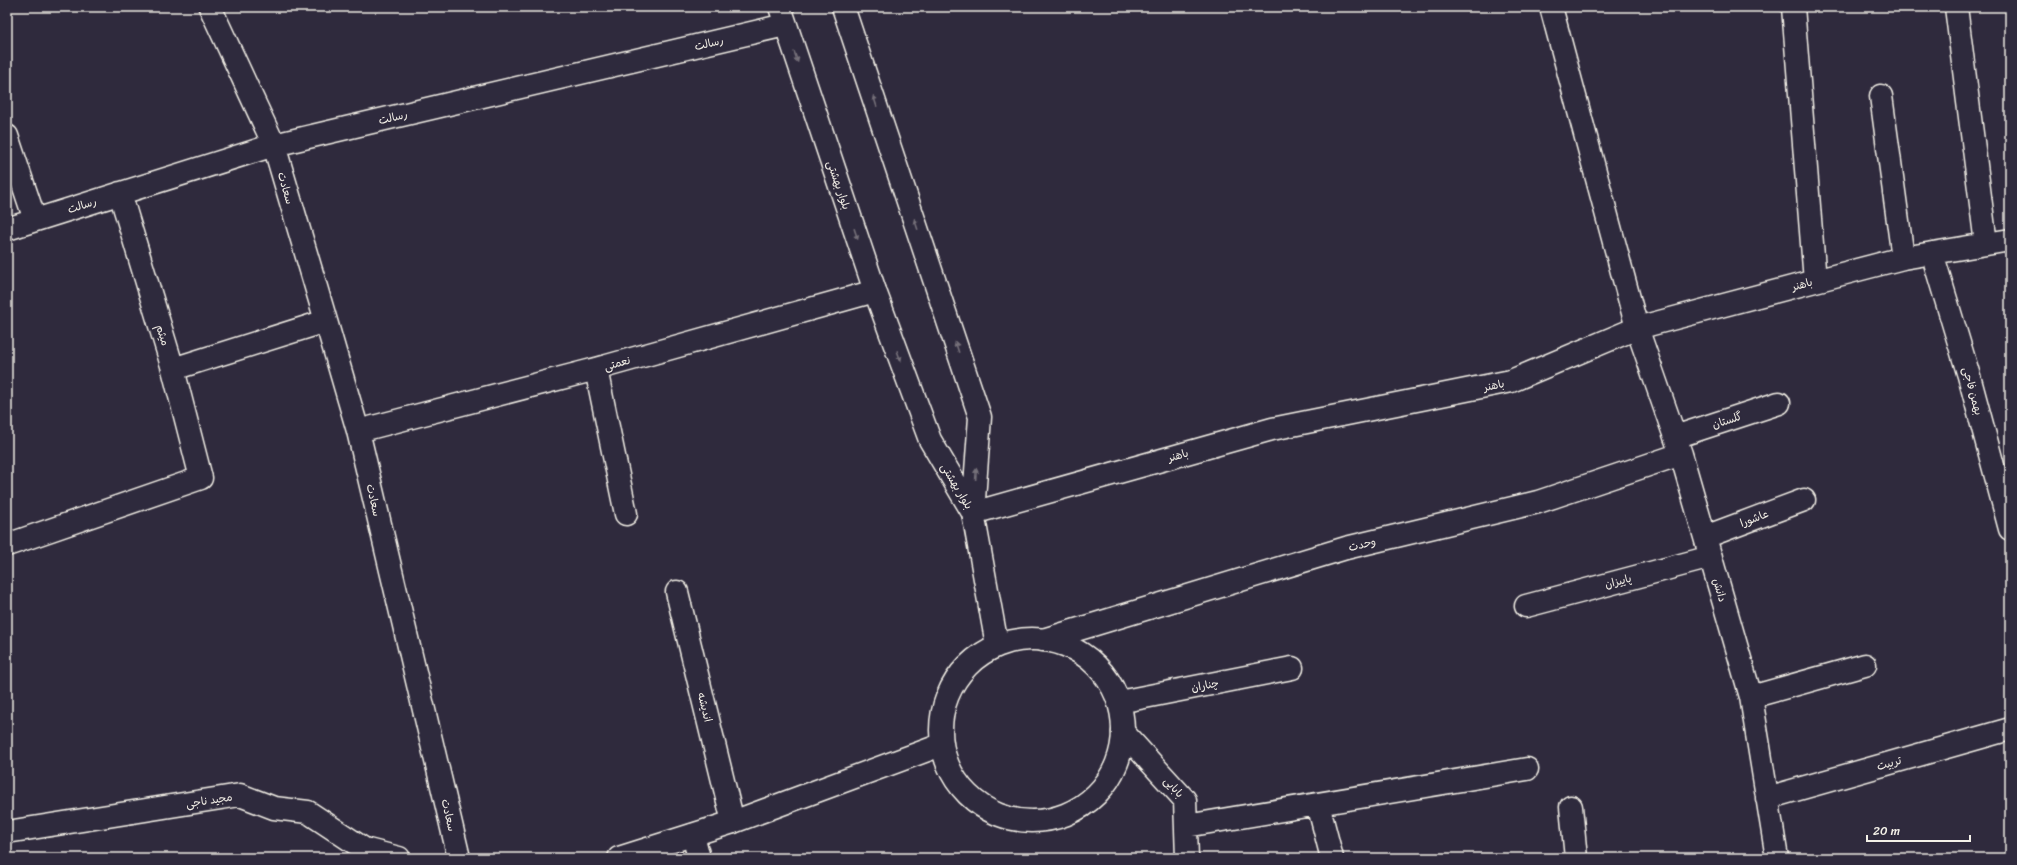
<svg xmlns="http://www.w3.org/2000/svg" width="2017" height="865" viewBox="0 0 2017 865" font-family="Sriracha,'Playpen Sans Arabic',sans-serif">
<rect width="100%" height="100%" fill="#2f2a3d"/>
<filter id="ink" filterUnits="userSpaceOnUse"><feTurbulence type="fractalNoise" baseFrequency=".025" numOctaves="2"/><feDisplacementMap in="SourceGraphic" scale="8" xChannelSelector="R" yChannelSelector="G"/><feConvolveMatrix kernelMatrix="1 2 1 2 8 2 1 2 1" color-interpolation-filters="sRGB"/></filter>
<g filter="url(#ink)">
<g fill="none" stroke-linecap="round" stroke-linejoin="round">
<g stroke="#f4f1e8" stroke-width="25">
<path id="minor" d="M210 7 274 145 326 321 358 431 459 858
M1551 7 1637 328 1681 454 1751 697 1777 858
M1793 7 1815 281
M1956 7 1986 244
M1881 96 1903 258
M7 136 35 220
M7 229 274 145 785 25
M1932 253 1969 376 2010 529
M173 369 326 321
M596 369 626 514
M358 431 596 369 875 291
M1675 437 1779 403
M973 513 1272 429 1511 381 1637 328 1815 281 1903 258 2010 240
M1705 537 1804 500
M7 545 201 478 173 369 120 193
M677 592 733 822
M1526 606 1711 557
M1043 640 1346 548 1538 502 1681 454
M1751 697 1865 665
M1119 702 1292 668
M1123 732 1185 800 1187 858
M1767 798 2010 729
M1318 804 1332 858
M1571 807 1576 858
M1186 826 1527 769
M7 832 240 795 274 808 308 812 364 849 399 858
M693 835 699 858"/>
</g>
<g stroke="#f4f1e8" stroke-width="25">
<path id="major" d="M780 7 875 291 930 440 973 513
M843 7 980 417 973 513 997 645
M941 730a91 91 0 1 1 182 0a91 91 0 1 1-182 0Z
M619 858 733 822 941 745"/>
</g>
<use href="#minor" stroke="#2f2a3d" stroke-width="22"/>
<use href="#major" stroke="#2f2a3d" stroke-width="22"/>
</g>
<defs><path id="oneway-solid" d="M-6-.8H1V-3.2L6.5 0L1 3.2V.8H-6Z"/></defs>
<g fill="#747079">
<use href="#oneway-solid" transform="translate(796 57) rotate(71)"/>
<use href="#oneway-solid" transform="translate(875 101) rotate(-108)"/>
<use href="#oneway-solid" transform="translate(916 224) rotate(-108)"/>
<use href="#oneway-solid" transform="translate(856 234) rotate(71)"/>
<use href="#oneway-solid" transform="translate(957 347) rotate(-108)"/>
<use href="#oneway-solid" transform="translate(899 356) rotate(70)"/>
<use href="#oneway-solid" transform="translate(976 474) rotate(-86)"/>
</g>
</g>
<g text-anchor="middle" stroke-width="3" stroke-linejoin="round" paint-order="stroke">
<g font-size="11" fill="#f4f1e8" stroke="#2f2a3d">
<text transform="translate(709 43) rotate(-13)" y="4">رسالت</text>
<text transform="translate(393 117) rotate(-13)" y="4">رسالت</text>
<text transform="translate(839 185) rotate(71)" y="4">بلوار بهشتی</text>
<text transform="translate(286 188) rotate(74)" y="4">سعادت</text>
<text transform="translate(82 205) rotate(-17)" y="4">رسالت</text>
<text transform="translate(1802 284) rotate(-15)" y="4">باهنر</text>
<text transform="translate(163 335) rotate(73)" y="4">میثم</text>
<text transform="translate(617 363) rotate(-16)" y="4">نعمتی</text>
<text transform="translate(1494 385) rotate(-11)" y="4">باهنر</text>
<text transform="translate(1973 391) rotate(75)" y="4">بهمن فاجی</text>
<text transform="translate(1727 420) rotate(-18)" y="4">گلستان</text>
<text transform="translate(1178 455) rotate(-16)" y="4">باهنر</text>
<text transform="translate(957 486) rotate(59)" y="4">بلوار بهشتی</text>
<text transform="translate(374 500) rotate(77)" y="4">سعادت</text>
<text transform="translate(1754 518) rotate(-21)" y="4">عاشورا</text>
<text transform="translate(1362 544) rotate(-14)" y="4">وحدت</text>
<text transform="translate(1618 581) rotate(-15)" y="4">پاییزان</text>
<text transform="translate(1720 590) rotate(74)" y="4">دانش</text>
<text transform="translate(1205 685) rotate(-11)" y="4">چناران</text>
<text transform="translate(705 707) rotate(76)" y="4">اندیشه</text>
<text transform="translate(1889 763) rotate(-16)" y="4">تربیت</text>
<text transform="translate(1174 787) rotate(48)" y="4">بابایی</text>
<text transform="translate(209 800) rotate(-9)" y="4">مجید ناجی</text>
<text transform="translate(449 815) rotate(77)" y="4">سعادت</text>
</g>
</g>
<rect width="2017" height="865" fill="none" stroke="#2f2a3d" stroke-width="24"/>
<rect x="12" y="12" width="1993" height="841" fill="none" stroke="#f4f1e8" stroke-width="1.5" filter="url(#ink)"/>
<path d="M1867 835v6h103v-6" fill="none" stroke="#f4f1e8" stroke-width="2"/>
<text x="1873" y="835" font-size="12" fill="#f4f1e8" stroke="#2f2a3d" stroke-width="3" paint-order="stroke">20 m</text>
</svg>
